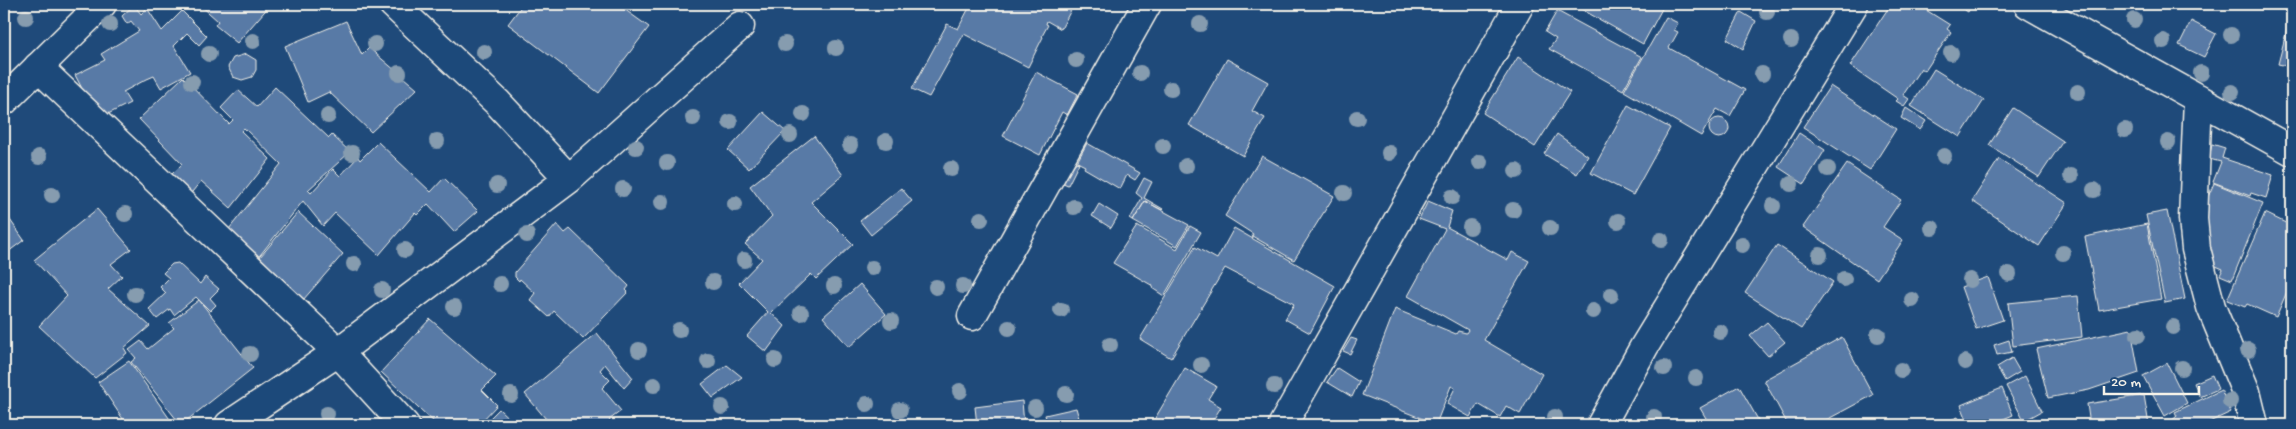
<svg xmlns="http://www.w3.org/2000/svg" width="2296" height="429" viewBox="0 0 2296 429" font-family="'Gochi Hand',sans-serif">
<rect width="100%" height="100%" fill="#1f4a7a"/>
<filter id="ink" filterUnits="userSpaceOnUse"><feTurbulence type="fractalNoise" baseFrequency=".02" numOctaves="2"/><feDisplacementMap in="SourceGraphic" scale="10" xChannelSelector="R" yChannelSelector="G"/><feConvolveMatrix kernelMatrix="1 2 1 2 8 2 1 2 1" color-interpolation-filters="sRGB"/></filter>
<g filter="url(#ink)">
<path fill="#597aa6" stroke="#f4f1e8" d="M199 4H271L237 43 215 25 218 21Z
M523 4H617L649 27 599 93 508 24Z
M971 4H1059L1071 10 1061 29 1047 21 1046 24 1048 25 1042 36 1043 37 1028 67 964 34 929 97 912 89 947 24 958 29Z
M1584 4H1663L1664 5 1643 44 1581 9Z
M1891 4H1930L1926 10 1950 25 1947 29 1951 32 1925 71 1921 68 1903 95 1909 99 1904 106 1896 101 1898 99 1850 66Z
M1955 4H1972L1968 12Z
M134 5 141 14 147 8 162 31 182 11 207 36 199 45 187 33 174 46 190 72 161 88 154 76 147 79 123 92 130 103 98 119 75 75 105 60 101 54 139 31 131 21 127 24 122 16Z
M2292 10V67L2278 64Z
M1557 11 1642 57 1623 90 1549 49 1556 39 1545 32Z
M1741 12 1756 21 1743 49 1727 39Z
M1666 17 1678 23 1674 30 1678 32 1669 48 1745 90 1730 116 1717 109 1701 136 1624 91Z
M346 21 362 55 369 48 417 89 371 132 329 92 308 102 285 46Z
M2191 21 2216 34 2204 57 2179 45Z
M246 54 256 60V70L252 77 242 80 233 77 228 67 233 58Z
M1518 57 1570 92 1535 147 1483 113Z
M1227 59 1268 82 1252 111 1265 118 1243 156 1189 125Z
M1934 69 1984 100 1960 137 1911 106Z
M1036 72 1078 94 1067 115 1062 112 1040 155 1003 136Z
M183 77 229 124 233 120 221 108 238 90 257 107 275 87 329 138 332 135 350 152 308 190 311 193 333 169 340 176 358 157 360 160 378 142 431 192 444 178 478 211 454 232 428 204 417 215 415 213 379 255 335 213 323 226 303 201 253 264 221 239 281 164 244 128 241 131 270 159 231 208 201 181 183 203 163 183 182 164 139 119Z
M1830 86 1896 129 1870 170 1803 127Z
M1628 105 1670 128 1633 195 1591 173Z
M1906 108 1926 121 1920 130 1901 118Z
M2013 108 2063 141 2039 177 1989 145Z
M763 112 785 131 749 169 728 150Z
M1709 128a10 10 0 1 1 20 0a10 10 0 1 1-20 0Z
M1799 133 1825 150 1804 184 1778 167Z
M1557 134 1588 156 1577 174 1544 154Z
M814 136 843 175 811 202 853 244 816 279 811 274 771 313 785 326 766 352 747 336 768 312 739 283 762 259 745 244 772 216 750 186Z
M1087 143 1140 173 1135 180 1127 175 1120 189 1084 168 1085 166 1077 162Z
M2212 144 2225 148 2222 158 2273 175 2266 198 2251 193 2250 196 2213 182 2221 162 2209 159Z
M1262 156 1334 196 1294 260 1252 236 1253 234 1225 216Z
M1999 159 2067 203 2039 246 1972 201Z
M1077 162 1079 163 1068 185 1063 183 1074 164Z
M1847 164 1901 200 1883 227 1903 240 1877 279 1803 227Z
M1144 178 1152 182 1144 198 1163 209 1162 210 1145 201 1133 221 1130 219 1142 198 1136 193Z
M2214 183 2263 203 2232 280 2220 275 2223 269 2204 261 2196 225Z
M901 188 912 201 871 235 860 221Z
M1145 201 1189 225 1177 246 1133 221Z
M1428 201 1452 211 1447 227 1508 260 1512 252 1529 261 1484 340 1542 374 1520 414 1506 406 1500 417 1478 404 1470 417 1447 404 1455 388 1451 386 1436 424 1362 395 1395 309 1456 334 1458 331 1466 333 1468 330 1408 296 1445 229 1419 219Z
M1099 204 1118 216 1111 228 1092 216Z
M97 209 131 249 111 264 122 276 108 289 150 326 124 348 127 353 95 378 39 326 67 296 34 260Z
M2167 211 2185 299 2165 303 2146 215Z
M298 212 343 254 303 300 260 257Z
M2265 213 2292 226V252L2287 266 2292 268V289L2289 287 2276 317 2247 304 2245 307 2227 300Z
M8 217 24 240 4 255V219Z
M557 224 565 233 570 229 629 286 626 290 628 292 583 339 554 311 549 317 530 300 535 293 520 279 519 281 515 277V272Z
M2147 224 2161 299 2099 310 2085 237Z
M1137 226 1177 249 1190 226 1201 232 1164 296 1152 288 1153 286 1113 263Z
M1234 228 1335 286 1310 333 1285 319 1294 304 1225 268 1171 358 1140 339 1195 247 1217 259Z
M1777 245 1833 282 1801 329 1745 293Z
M178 263 200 284 205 277 219 289 210 298 216 305 210 311 196 297 174 315 170 309 157 319 149 309 166 293 160 287 169 278 163 273 172 264Z
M1988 277 2003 320 1976 329 1961 287Z
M860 284 886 314 849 347 823 317Z
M2078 296 2082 337 2013 346 2008 303Z
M199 300 253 368 181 425 131 362 136 358 129 350 141 341 148 349 174 328 169 323Z
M430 319 496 376 482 390 497 405 478 425H437L381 372Z
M1767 322 1785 342 1768 356 1750 336Z
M2131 329 2139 373 2089 390 2048 398 2036 349Z
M597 333 633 378 624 388 605 364 600 370 610 380 602 388 621 411 609 420 615 425H551L525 394Z
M1842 337 1873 395 1817 425H1788L1764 380Z
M1351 338 1357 340 1350 354 1343 351Z
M2009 340 2012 352 1997 355 1994 345Z
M2012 358 2020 372 2005 381 1997 367Z
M129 361 174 425H127L98 382Z
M2167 363 2187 403 2165 416 2143 376Z
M727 365 742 377 713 398 702 384Z
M1185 368 1216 386 1208 399 1221 407 1210 425H1151Z
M1337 368 1359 382 1352 397 1327 382Z
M2212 375 2218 389 2200 397 2194 383Z
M2025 376 2042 411 2024 421 2006 386Z
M1739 386 1761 425H1710L1700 408Z
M2002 388 2013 415 1989 425H1969L1961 405Z
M2221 390 2231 412 2203 425H2171L2169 423 2177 416 2175 412Z
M2144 395 2149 425H2090L2087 404Z
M1022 401 1024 425H977L975 407Z
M1076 408 1081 425H1048L1045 415Z
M499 409 516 425H483Z
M1958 417 1961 425H1938Z"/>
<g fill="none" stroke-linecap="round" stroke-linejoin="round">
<g stroke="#f4f1e8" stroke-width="31">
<path id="minor" d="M393 4 498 103 569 179
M2028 4 2292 151
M38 67 338 352 405 425
M2198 98 2193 219 2196 249 2211 307 2246 392 2254 425
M972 316 1147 4
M1283 424 1520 4
M229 425 338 352 569 179 740 26
M1601 425 1644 347 1854 4"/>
</g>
<g stroke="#f4f1e8" stroke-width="31">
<path id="secondary" d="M4 101 102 4"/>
</g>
<use href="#minor" stroke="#1f4a7a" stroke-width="28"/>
<use href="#secondary" stroke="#1f4a7a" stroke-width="28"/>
</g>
<g fill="#869caf">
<circle cx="1767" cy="12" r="8"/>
<circle cx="26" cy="17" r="8"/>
<circle cx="2134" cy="20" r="8"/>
<circle cx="110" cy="24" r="8"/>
<circle cx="1200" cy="24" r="8"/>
<circle cx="2231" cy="35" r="8"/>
<circle cx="1791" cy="40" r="8"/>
<circle cx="253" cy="41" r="8"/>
<circle cx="2163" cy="41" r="8"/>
<circle cx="375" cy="44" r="8"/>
<circle cx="785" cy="44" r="8"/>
<circle cx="836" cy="48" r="8"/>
<circle cx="484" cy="52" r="8"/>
<circle cx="1951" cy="53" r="8"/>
<circle cx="209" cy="54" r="8"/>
<circle cx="1076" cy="60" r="8"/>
<circle cx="399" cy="73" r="8"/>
<circle cx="1140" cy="73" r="8"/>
<circle cx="2201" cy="73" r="8"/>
<circle cx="1762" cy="74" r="8"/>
<circle cx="192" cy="82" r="8"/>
<circle cx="1171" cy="89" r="8"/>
<circle cx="2078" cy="92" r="8"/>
<circle cx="2232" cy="92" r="8"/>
<circle cx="803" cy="114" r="8"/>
<circle cx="328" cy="116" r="8"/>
<circle cx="693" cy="118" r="8"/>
<circle cx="1357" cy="118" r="8"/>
<circle cx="730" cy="122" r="8"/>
<circle cx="2125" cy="130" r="8"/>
<circle cx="790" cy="135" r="8"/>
<circle cx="437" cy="141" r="8"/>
<circle cx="886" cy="141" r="8"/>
<circle cx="2168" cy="142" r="8"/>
<circle cx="850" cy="145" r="8"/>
<circle cx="1163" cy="146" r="8"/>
<circle cx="636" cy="147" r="8"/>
<circle cx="352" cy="153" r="8"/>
<circle cx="1389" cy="153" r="8"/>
<circle cx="1944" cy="156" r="8"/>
<circle cx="39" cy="157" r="8"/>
<circle cx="1480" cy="162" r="8"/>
<circle cx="667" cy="163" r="8"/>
<circle cx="1186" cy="166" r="8"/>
<circle cx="951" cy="169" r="8"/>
<circle cx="1828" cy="169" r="8"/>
<circle cx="1516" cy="171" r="8"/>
<circle cx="2071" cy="176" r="8"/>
<circle cx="1791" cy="184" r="8"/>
<circle cx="497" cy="185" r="8"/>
<circle cx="623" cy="189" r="8"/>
<circle cx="2094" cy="190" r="8"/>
<circle cx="1344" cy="193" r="8"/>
<circle cx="52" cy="195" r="8"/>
<circle cx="1452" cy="197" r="8"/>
<circle cx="662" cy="202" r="8"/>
<circle cx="735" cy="204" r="8"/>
<circle cx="1773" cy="206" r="8"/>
<circle cx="1074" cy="207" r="8"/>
<circle cx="1513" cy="210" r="8"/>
<circle cx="125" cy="214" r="8"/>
<circle cx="981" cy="219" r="8"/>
<circle cx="1618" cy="221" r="8"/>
<circle cx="1470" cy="227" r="8"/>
<circle cx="1550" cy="228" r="8"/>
<circle cx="1932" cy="228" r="8"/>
<circle cx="527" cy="235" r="8"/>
<circle cx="1661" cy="240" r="8"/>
<circle cx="1742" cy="245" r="8"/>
<circle cx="405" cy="250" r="8"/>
<circle cx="2063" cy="253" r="8"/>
<circle cx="1820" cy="255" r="8"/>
<circle cx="744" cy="260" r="8"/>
<circle cx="354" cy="264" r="8"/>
<circle cx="872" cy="268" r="8"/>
<circle cx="2009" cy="274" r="8"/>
<circle cx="1844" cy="279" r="8"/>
<circle cx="1970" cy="280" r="8"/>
<circle cx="713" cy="282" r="8"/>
<circle cx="500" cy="284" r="8"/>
<circle cx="834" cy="286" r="8"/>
<circle cx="963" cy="286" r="8"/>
<circle cx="936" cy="287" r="8"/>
<circle cx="382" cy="290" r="8"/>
<circle cx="135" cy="294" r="8"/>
<circle cx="1611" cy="295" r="8"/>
<circle cx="1912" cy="300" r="8"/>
<circle cx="454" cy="307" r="8"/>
<circle cx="1061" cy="310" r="8"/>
<circle cx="1593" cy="311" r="8"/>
<circle cx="801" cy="313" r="8"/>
<circle cx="891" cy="321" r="8"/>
<circle cx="2173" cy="327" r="8"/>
<circle cx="1009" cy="328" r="8"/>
<circle cx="679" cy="330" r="8"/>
<circle cx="1720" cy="332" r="8"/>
<circle cx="1878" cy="335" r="8"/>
<circle cx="2138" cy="335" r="8"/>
<circle cx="1110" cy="345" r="8"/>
<circle cx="639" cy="350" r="8"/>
<circle cx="2248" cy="350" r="8"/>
<circle cx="250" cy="354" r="8"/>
<circle cx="775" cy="360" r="8"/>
<circle cx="708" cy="361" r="8"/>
<circle cx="1965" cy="362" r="8"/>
<circle cx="1201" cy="365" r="8"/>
<circle cx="1664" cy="368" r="8"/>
<circle cx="2182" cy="368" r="8"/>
<circle cx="1901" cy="370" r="8"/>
<circle cx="1696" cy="378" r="8"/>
<circle cx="654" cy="385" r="8"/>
<circle cx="1274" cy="386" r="8"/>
<circle cx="960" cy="391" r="8"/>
<circle cx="1066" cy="394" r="8"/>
<circle cx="511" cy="395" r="8"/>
<circle cx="2230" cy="401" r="8"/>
<circle cx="867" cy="404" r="8"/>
<circle cx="722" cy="407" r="8"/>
<circle cx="1035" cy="408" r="8"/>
<circle cx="900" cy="410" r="8"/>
<circle cx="327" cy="414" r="8"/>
<circle cx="1555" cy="417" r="8"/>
<circle cx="1654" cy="417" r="8"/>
</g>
</g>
<rect width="2296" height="429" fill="none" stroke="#1f4a7a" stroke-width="20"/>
<rect x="10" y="10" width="2276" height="409" fill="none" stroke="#f4f1e8" stroke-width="2" filter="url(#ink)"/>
<path d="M2104 386v8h95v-8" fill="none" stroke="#f4f1e8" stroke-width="2.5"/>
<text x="2111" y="386" font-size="15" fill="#f4f1e8" stroke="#1f4a7a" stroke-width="4" paint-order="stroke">20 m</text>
</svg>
